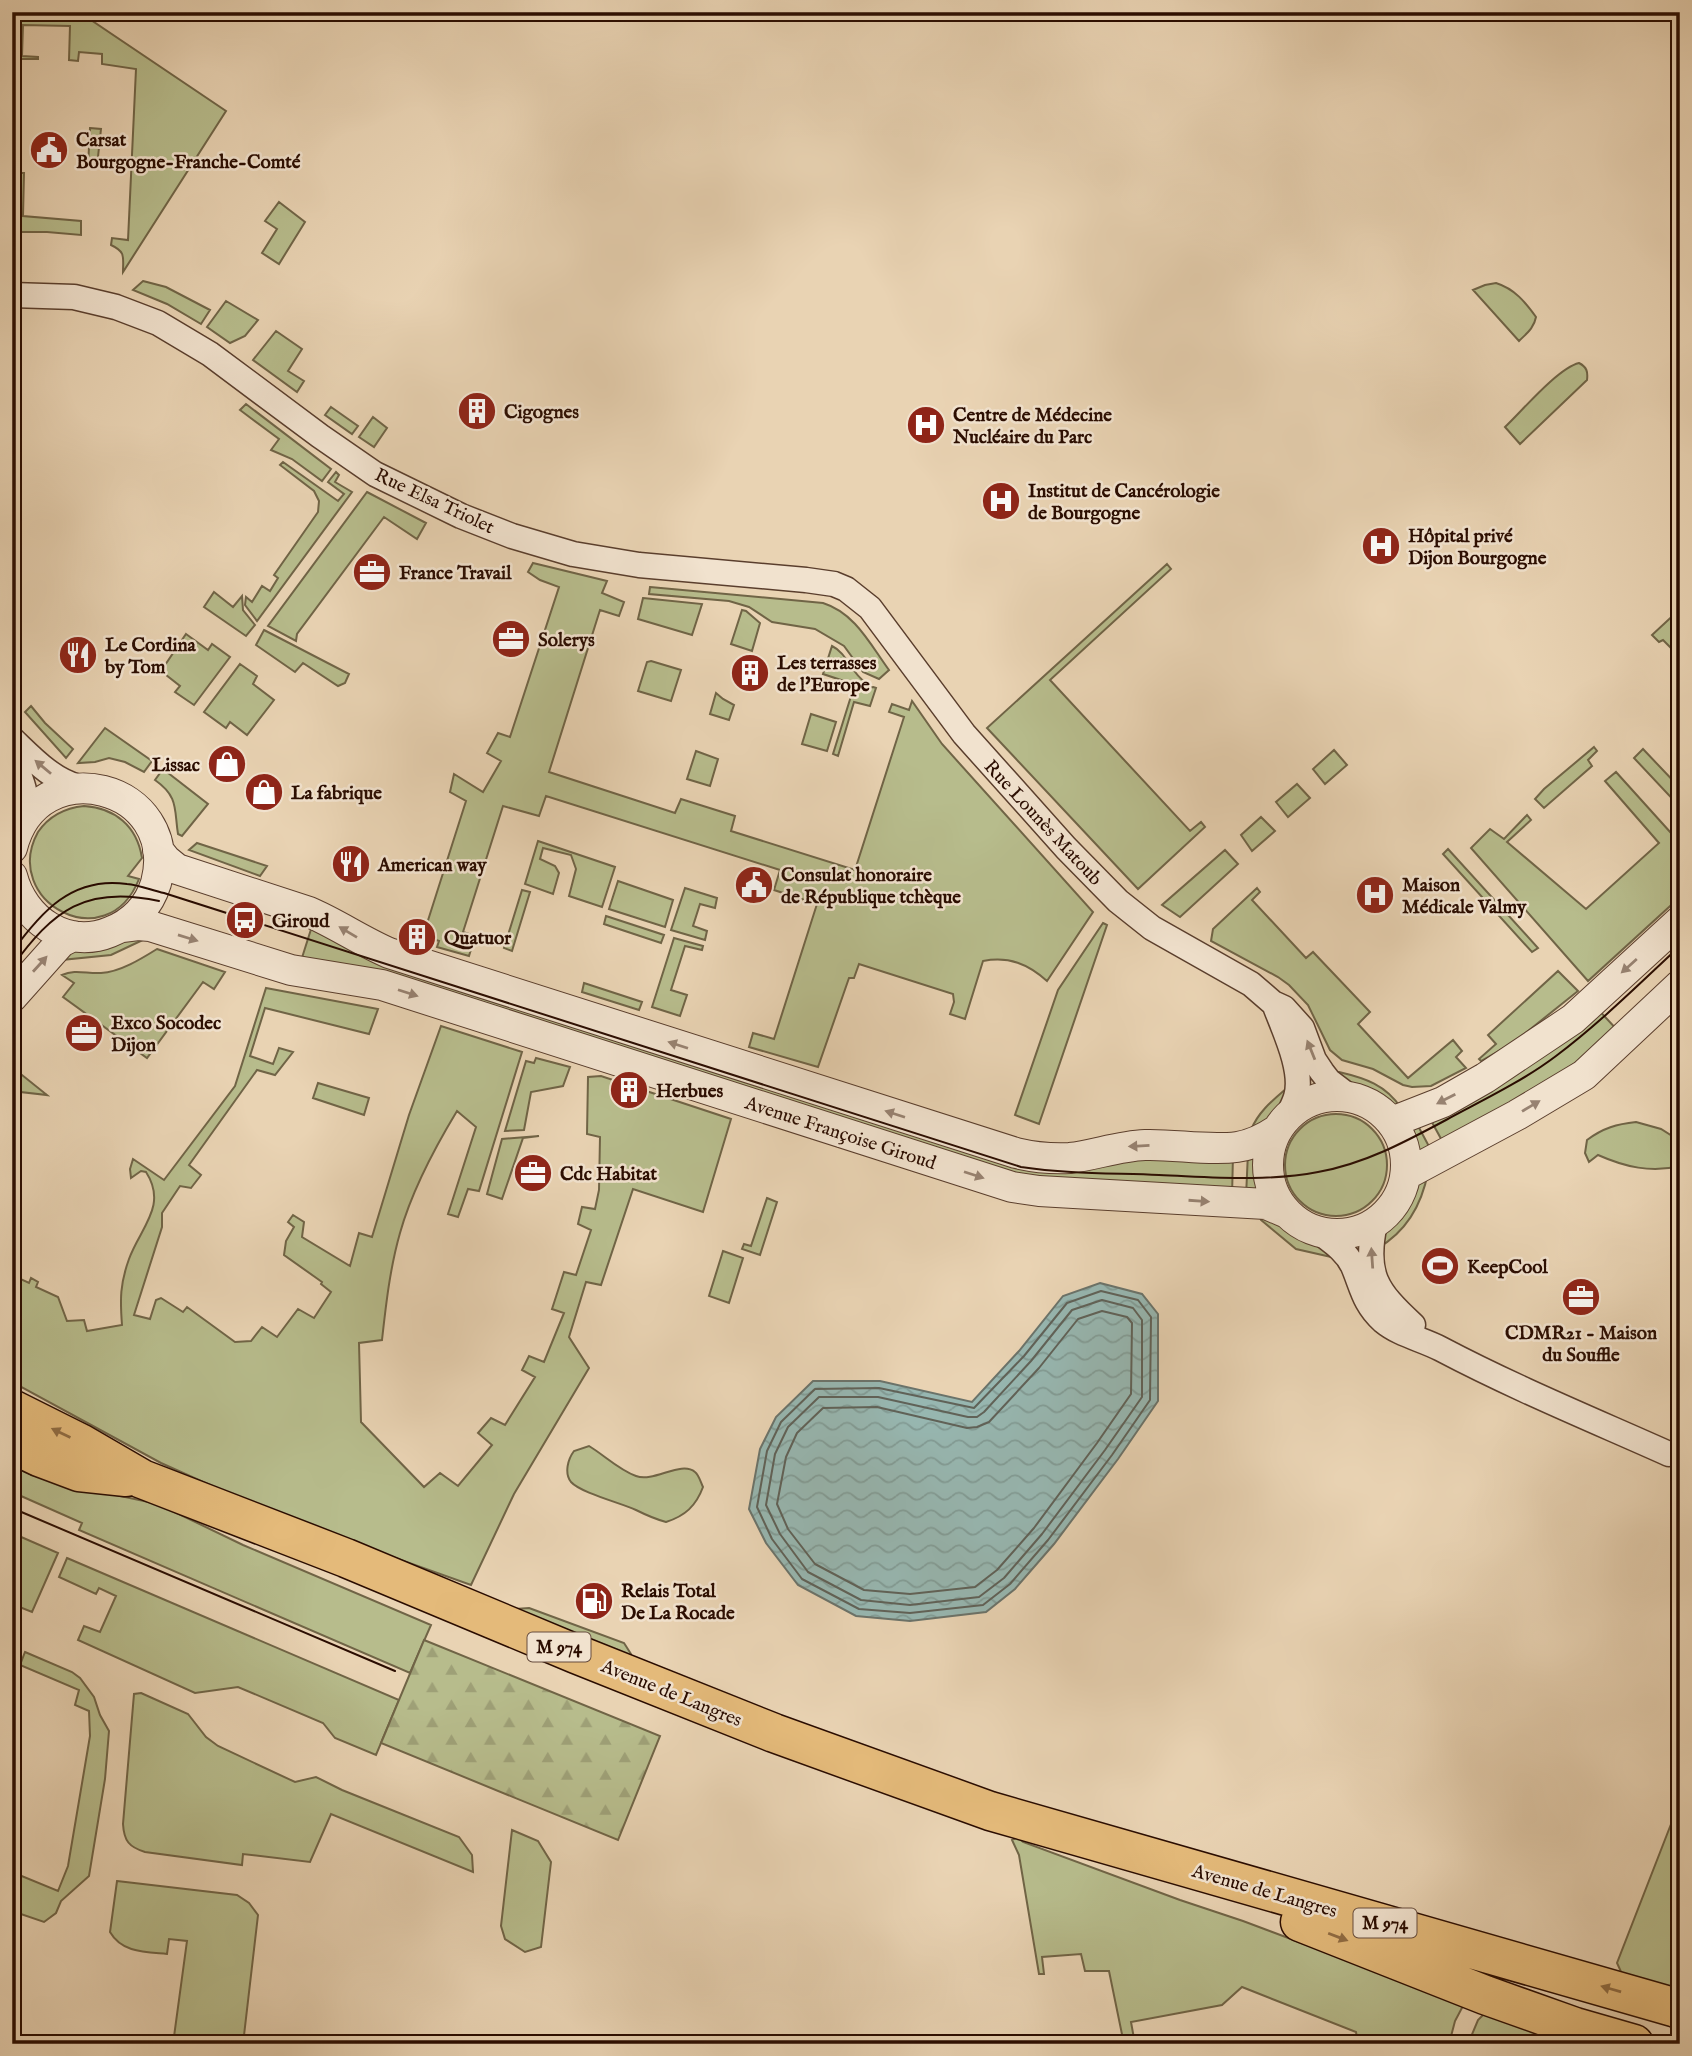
<svg xmlns="http://www.w3.org/2000/svg" width="1692" height="2056" viewBox="0 0 1692 2056" font-family="'IM FELL English',serif">
<defs>
<pattern id="forest-firs" width="22" height="20" patternUnits="userSpaceOnUse" patternTransform="scale(1.75)"><rect width="22" height="20" fill="#b7bc8c"/><path d="M5 1l3.5 6h-7zM16 11l3.5 6h-7z" fill="#9ea077"/></pattern>
<pattern id="water-waves" width="16" height="10" patternUnits="userSpaceOnUse" patternTransform="scale(1.75)"><rect width="16" height="10" fill="#97b7b1"/><path d="M0 5q4-4 8 0t8 0" fill="none" stroke="#829c96"/></pattern>
</defs>
<rect width="100%" height="100%" fill="#e9d3b3"/>
<filter id="stains"><feTurbulence type="fractalNoise" baseFrequency=".00286" numOctaves="4"/><feColorMatrix values="0 0 0 0 .2 0 0 0 0 .09 0 0 0 0 .02 0 0 0 .5 -.17"/></filter>
<radialGradient id="worn" r=".72"><stop offset=".6" stop-color="#630" stop-opacity="0"/><stop offset="1" stop-color="#630" stop-opacity=".3"/></radialGradient>
<path fill="#b7bc8c" stroke="#706446" stroke-width="2" d="M17 12H79L226 111 123 272C123 257 126 252 111 245L112 238 128 240 136 69 102 64V54L79 52 78 61 69 60 70 26 23 25 22 56 38 57V59H12V56H18Z
M90 128 101 129 97 166H88Z
M12 173H24L23 216 81 221V235L47 232H16L20 181H12Z
M279 202 305 222 279 264 262 253 277 229 265 221Z
M143 281 166 287 210 310 201 324 167 304 133 290Z
M1496 283C1515 289 1525 302 1536 317 1534 328 1527 333 1519 341L1473 290 1485 285Z
M226 301 258 320 245 336 230 343 207 327Z
M276 331 302 349 288 371 304 381 297 392 253 360Z
M1579 363C1587 367 1588 372 1587 380L1520 444 1505 427C1522 411 1558 368 1579 363Z
M246 404 331 469 322 481 292 459 271 450 279 439 240 410Z
M331 407 358 426 352 434 325 415Z
M373 417 387 428 374 447 359 437Z
M283 462 338 501 344 494 328 482 336 472 339 475 335 482 352 492 257 621 245 605 246 597 252 602 262 586 270 591 278 578 274 575 318 512 319 501 314 491 280 465Z
M367 492 426 523 417 539 384 517 297 634 296 641 268 626Z
M533 563 607 581 602 593 624 602 619 616 600 610 549 772 675 813 681 799 735 816 731 831 855 870 904 717 889 712 892 704 909 710 912 701 942 744 1093 912 1047 981C1028 964 1009 956 983 961L965 1019 950 1014 954 1002 953 994 859 964 854 978H849L818 1067 749 1047 753 1033 774 1039 817 904 774 890 780 870 546 796 539 816 503 806 463 932 475 936 469 956 437 947 439 941 423 936 466 801 450 792 454 774 483 792 501 761 487 753 498 733 510 737 559 587 540 580 528 572Z
M1167 564 1171 569 1050 680 1190 831 1201 822 1205 827 1138 889 987 728Z
M650 587 823 603C855 613 870 644 889 670L879 679 863 672 844 646 815 629 772 622 749 607 729 601 649 594Z
M214 592 233 607 242 596 243 610 255 625 246 636 204 607Z
M643 598 702 604 692 635 638 619Z
M1680 609V627L1672 635 1680 643V657L1663 640 1659 642 1652 635Z
M742 610 746 611 760 623 752 651 731 644Z
M264 630 349 674 345 683 338 686 303 663 295 672 256 645Z
M186 634 208 650 212 644 230 657 194 705 175 692 180 686 161 671Z
M832 646C847 653 851 673 865 682L852 686 847 682 823 674Z
M651 661 681 670 671 701 638 691 647 662Z
M240 664 257 676 253 684 274 700 247 735 230 722 226 728 204 712Z
M873 687 876 688 870 706 854 702 838 756 833 754 852 693Z
M716 693 723 699 734 705 729 720 710 714Z
M31 706 45 723 73 749 66 758 25 712Z
M811 714 836 722 827 751 802 744Z
M105 728 152 761 144 772 125 762 109 758 95 762 78 763Z
M1594 747 1597 751 1588 760 1592 766 1544 808 1535 799 1544 789Z
M1643 749 1680 788V807L1634 758Z
M1334 750 1347 765 1325 784 1313 769Z
M696 751 718 759 710 786 687 779Z
M163 769 208 804 182 836 178 834C174 809 179 797 155 780Z
M1616 772 1680 843V897L1588 981 1471 848 1490 829 1504 839 1527 815 1531 820 1507 842 1586 909 1659 843 1605 781Z
M1297 784 1310 798 1288 817 1276 802Z
M84 806C115 808 137 826 142 858L128 876 139 879C107 960 0 901 38 832 49 816 65 808 84 806Z
M1261 817 1275 831 1252 851 1241 835Z
M538 841 615 867 602 907 569 896 576 869 571 855 543 848 540 859 555 866 559 873 553 894 525 884Z
M197 843 267 866 260 876 189 850Z
M1448 849 1538 948 1532 952 1443 854Z
M1225 850 1238 864 1180 917 1162 905Z
M618 881 673 900 665 927 609 909Z
M685 888 717 898 715 908 700 904 693 926 707 931 705 940 671 930Z
M1257 888 1260 892 1252 900 1306 958 1313 952 1370 1012 1358 1024 1408 1078 1453 1040 1462 1051 1456 1057 1466 1068 1431 1086 1412 1087 1403 1085 1373 1069 1342 1060 1330 1050 1308 1005 1289 985 1278 977 1211 941 1213 929Z
M522 890 530 892 512 951 504 948Z
M606 916 664 935 661 943 604 924Z
M313 923 997 1155 1110 1158 1233 1155 1232 1197 1061 1186 300 964Z
M1103 923 1107 925 1039 1124 1015 1115 1058 990Z
M147 938 111 955 61 960 65 949Z
M674 938 703 946 702 950 685 946 671 990 687 995 680 1016 652 1007Z
M157 949 225 972 214 989 203 982 147 1058 63 997 74 983 62 975C75 969 87 974 101 973 120 972 141 959 157 949Z
M1558 971 1578 991 1513 1043 1481 1061 1479 1059 1496 1044 1488 1035Z
M584 983 642 1002 639 1010 582 992Z
M266 988 378 1009 369 1034 265 1008 250 1056 273 1064 279 1048 293 1052 275 1075 257 1070 189 1165 201 1175 191 1188 180 1186 162 1213V1227L134 1315 150 1319 156 1300 161 1298 183 1312 187 1307 235 1342 251 1341 262 1327 277 1337 298 1309 314 1318 331 1292 321 1284 322 1282 284 1255 286 1241 294 1227 288 1222 293 1215 304 1222 302 1237 350 1266 359 1233 372 1237 409 1115 441 1026 522 1052 479 1191 468 1189 458 1217 448 1214 476 1127 457 1111C434 1149 412 1190 400 1233 390 1268 386 1304 382 1340L359 1343 361 1422 424 1487 440 1473 458 1486 492 1445 478 1433 491 1418 505 1425 535 1377 522 1370 529 1356 544 1362 564 1313 552 1309 564 1272 576 1275 591 1230 578 1224 582 1207 595 1209 599 1190 600 1137 587 1134 588 1077 601 1076 731 1119 703 1212 633 1189 601 1285 586 1282 569 1337 589 1368 514 1494 471 1585 286 1519 161 1463 12 1382V1275L29 1283 31 1278 38 1282 36 1287 58 1297 67 1321 84 1320 87 1331 122 1325C120 1299 120 1284 129 1259 140 1228 168 1206 146 1172L141 1171 131 1178 130 1169 133 1159 164 1180 235 1086Z
M1595 1006 1619 1032 1602 1046 1445 1146 1428 1115Z
M536 1058 570 1067 563 1086 531 1092 524 1130 505 1131 526 1061 534 1063Z
M12 1067 47 1095 12 1091Z
M1339 1072C1365 1078 1386 1085 1401 1108 1382 1105 1347 1088 1332 1075Z
M318 1083 369 1098 364 1115 313 1098Z
M1287 1088 1276 1117 1251 1130C1258 1112 1273 1100 1287 1088Z
M1285 1165a51 51 0 1 1 102 0a51 51 0 1 1-102 0Z
M1636 1122 1661 1129 1680 1141V1166C1651 1173 1625 1167 1598 1155L1589 1162 1585 1153 1587 1140C1603 1128 1617 1124 1636 1122Z
M1417 1124 1432 1152 1413 1155 1406 1129Z
M539 1136 523 1138 502 1199 487 1194 502 1139Z
M1248 1152 1260 1153 1259 1166 1264 1192 1246 1197Z
M1428 1172C1422 1204 1407 1231 1378 1248L1386 1225 1401 1208 1413 1185Z
M767 1198 777 1202 760 1255 742 1249 744 1244 751 1246Z
M1258 1211 1280 1217 1293 1229 1318 1241 1340 1259 1296 1249 1261 1220Z
M723 1251 743 1258 729 1303 709 1296Z
M589 1446C604 1455 619 1470 636 1476 654 1483 681 1460 695 1472 699 1475 701 1483 703 1487 696 1506 685 1516 666 1522 655 1519 646 1515 636 1510 621 1503 581 1493 571 1482 564 1473 568 1459 574 1451Z
M12 1466 32 1475 64 1484 158 1504 243 1545 431 1625 410 1673 79 1530 82 1523 12 1492Z
M12 1533 58 1553 32 1612 12 1604Z
M67 1558 399 1700 376 1755 335 1738 323 1723 238 1687 195 1693 78 1640 84 1626 100 1632 116 1596 99 1588 96 1594 59 1577Z
M529 1608 624 1643 631 1654V1657L515 1609Z
M25 1652 72 1672 80 1678 94 1697 100 1715 109 1731 105 1779 89 1876 61 1901 56 1913 44 1922 12 1911V1872L58 1891 68 1866 90 1736 89 1711 75 1705 79 1690 20 1665Z
M141 1693 188 1714 206 1737 218 1746 295 1782 316 1777 342 1790 459 1837 472 1855 473 1872 331 1814 310 1862 243 1854 242 1865 145 1852C129 1847 124 1841 123 1824L134 1694Z
M1680 1801V1991L1622 1974 1617 1963Z
M512 1830 538 1841 551 1862 541 1947 525 1952 505 1939 501 1926Z
M1018 1837 1023 1842 1180 1900 1243 1921 1464 2004 1455 2021 1449 2044H1358L1356 2032 1242 1987 1222 2005 1131 2022 1135 2044H1124L1109 1971H1085L1081 1954 1042 1957 1044 1974H1039L1019 1855 1012 1840Z
M117 1881 237 1895 249 1903 258 1915 243 2044H173L187 1941 169 1939 167 1954C146 1952 122 1953 110 1932Z
M1489 2009 1578 2044H1468L1478 2020Z"/>
<path fill="url(#forest-firs)" stroke="#706446" stroke-width="2" d="M424 1640 660 1736 618 1840 381 1743Z"/>
<path fill="url(#water-waves)" stroke="#6b736a" stroke-width="2" d="M1100 1283 1142 1294 1158 1314V1401L1118 1459 1054 1544 1015 1589 986 1612 910 1621 856 1616 798 1585 766 1543 749 1509 760 1449 776 1417 813 1381H880L972 1402 1019 1351 1063 1296Z"/>
<g fill="none" stroke-linecap="round" stroke-linejoin="round">
<path stroke="#606258" stroke-width="2" d="M1101 1291 1138 1300 1151 1317 1150 1400 1112 1455 1048 1540 1010 1584 983 1605 910 1613 859 1609 802 1579 772 1539 757 1507 767 1451 781 1422 815 1389 879 1388 974 1408 1024 1356 1067 1303Z
M1102 1300 1133 1308 1142 1320V1397L1105 1450 1042 1534 1004 1578 979 1597 910 1605 861 1600 808 1572 780 1534 766 1505 775 1454 788 1427 819 1397H878L968 1417H977L984 1412 1031 1361 1072 1310Z
M1102 1311 1127 1317 1132 1323 1131 1394 1097 1443 1034 1528 997 1570 975 1587 910 1594 864 1590 815 1564 788 1529 777 1504 786 1457 797 1433 823 1408 877 1407 967 1428 977 1427 989 1422 1039 1368 1078 1319Z"/>
<g stroke="#5a3e2d" stroke-width="27">
<path id="minor" d="M12 295 74 297 116 307 158 323 210 354 320 436 375 474 461 516 512 536 573 554 639 565 806 580 834 584 846 589 870 608 964 734 1066 848 1118 901 1152 928 1251 984 1273 1003 1284 1008 1302 1028 1314 1060 1322 1072 1329 1081 1350 1097
M12 739C32 758 52 780 79 787
M12 758C21 778 30 798 24 820
M1275 1006C1284 1030 1304 1071 1296 1097 1294 1104 1290 1111 1287 1118
M1375 1223C1364 1274 1376 1291 1413 1325
M1319 1232C1332 1242 1346 1251 1353 1266 1362 1287 1364 1304 1383 1321 1400 1335 1422 1339 1441 1349 1515 1388 1593 1420 1669 1454"/>
</g>
<g stroke="#5a3e2d" stroke-width="32">
<path id="tertiary" d="M12 848C37 747 182 785 156 883 149 906 133 923 110 932 66 950 23 919 12 876
M158 850 166 860 177 869 309 912C337 924 361 941 389 953L1016 1153C1033 1157 1051 1159 1070 1158 1095 1155 1119 1146 1145 1145 1175 1144 1207 1151 1237 1147 1252 1145 1265 1138 1277 1130
M122 927 138 925 150 926 291 970 382 985 1012 1187 1039 1191 1266 1204 1287 1213
M12 997 61 942 73 936
M1268 1165a69 69 0 1 1 138 0a69 69 0 1 1-138 0Z
M1392 1122 1443 1102 1485 1078 1573 1019 1680 921
M1407 1174 1517 1115 1584 1075 1680 985"/>
</g>
<g stroke="#2a0c00" stroke-width="41">
<path id="primary" d="M12 1409 80 1443 142 1479 346 1558 576 1654 774 1733 990 1811 1680 2009
M12 1444 39 1457 79 1472 126 1477
M1300 1922 1485 1995 1575 2027 1634 2044"/>
</g>
<g stroke="#2a0c00" stroke-width="41">
<path id="trunk" d="M1677 2008H1680"/>
</g>
<use href="#minor" stroke="#f1e2ce" stroke-width="24"/>
<use href="#tertiary" stroke="#f1e2ce" stroke-width="30"/>
<use href="#primary" stroke="#e4ba7a" stroke-width="38"/>
<use href="#trunk" stroke="#e4ba7a" stroke-width="38"/>
<path stroke="#2a0c00" stroke-width="2" d="M12 952C41 912 72 876 127 884 139 885 151 890 164 893L1021 1167C1067 1174 1113 1173 1159 1175 1212 1177 1266 1182 1318 1172 1364 1164 1405 1142 1446 1120 1483 1100 1523 1081 1556 1056 1600 1023 1640 983 1680 946
M12 967C53 910 86 885 159 901
M12 1508 395 1671"/>
</g>
<defs><path id="oneway-solid" d="M-6-.8H1V-3.2L6.5 0L1 3.2V.8H-6Z" transform="scale(1.75)"/></defs>
<g fill="#978271">
<use href="#oneway-solid" transform="translate(43 767) rotate(-140)"/>
<use href="#oneway-solid" transform="translate(348 932) rotate(-149)"/>
<use href="#oneway-solid" transform="translate(188 938) rotate(17)"/>
<use href="#oneway-solid" transform="translate(40 964) rotate(-48)"/>
<use href="#oneway-solid" transform="translate(1629 966) rotate(138)"/>
<use href="#oneway-solid" transform="translate(408 993) rotate(18)"/>
<use href="#oneway-solid" transform="translate(678 1045) rotate(-162)"/>
<use href="#oneway-solid" transform="translate(1311 1050) rotate(-112)"/>
<use href="#oneway-solid" transform="translate(1446 1099) rotate(153)"/>
<use href="#oneway-solid" transform="translate(1531 1106) rotate(-31)"/>
<use href="#oneway-solid" transform="translate(895 1114) rotate(-162)"/>
<use href="#oneway-solid" transform="translate(1139 1146) rotate(177)"/>
<use href="#oneway-solid" transform="translate(974 1175) rotate(18)"/>
<use href="#oneway-solid" transform="translate(1199 1201) rotate(4)"/>
<use href="#oneway-solid" transform="translate(1372 1258) rotate(-94)"/>
</g>
<g fill="#906c43">
<use href="#oneway-solid" transform="translate(61 1433) rotate(-154)"/>
<use href="#oneway-solid" transform="translate(1338 1937) rotate(21)"/>
<use href="#oneway-solid" transform="translate(1611 1989) rotate(-164)"/>
</g>
<defs>
<g id="civic-disc" transform="scale(2.0125)"><circle r="9.5" fill="#8f2418" stroke="#f1e2ce"/><path d="M-.6-6.5H3V-4.5H.6V-3L4-1V1h2V6H-6V1h2V-1L-.6-3ZM-1.2 2.5V6h2.4V2.5Z" fill="#fff"/></g>
<g id="building-disc" transform="scale(2.0125)"><circle r="9.5" fill="#8f2418" stroke="#f1e2ce"/><path d="M-4-6H4V6H1V3H-1V6H-4ZM-2.5-4.3h1.7v1.8h-1.7ZM.8-4.3h1.7v1.8H.8ZM-2.5-1h1.7V.8h-1.7ZM.8-1h1.7V.8H.8Z" fill="#fff"/></g>
<g id="hospital-disc" transform="scale(2.0125)"><circle r="9.5" fill="#8f2418" stroke="#f1e2ce"/><path d="M-5-5h3v3.5h4V-5h3V5h-3V1.5h-4V5h-3Z" fill="#fff"/></g>
<g id="office-disc" transform="scale(2.0125)"><circle r="9.5" fill="#8f2418" stroke="#f1e2ce"/><path d="M-6-3h4V-5.5h4V-3h4V5H-6ZM-1-4.5V-3h2v-1.5ZM-6 0V1H6V0Z" fill="#fff"/></g>
<g id="restaurant-disc" transform="scale(2.0125)"><circle r="9.5" fill="#8f2418" stroke="#f1e2ce"/><path d="M-5-6h1v4h1v-4h1v4h1v-4h1v5L-1.5 .5V6h-2V.5L-5-1ZM5-6V6H3V1.5H1.5Q1.5-4 5-6Z" fill="#fff"/></g>
<g id="shop-disc" transform="scale(2.0125)"><circle r="9.5" fill="#8f2418" stroke="#f1e2ce"/><path d="M-5-2.5h2.3a2.7 3.5 0 0 1 5.4 0H5L5.5 6h-11ZM-1.5-2.5h3a1.5 2.3 0 0 0-3 0Z" fill="#fff"/></g>
<g id="bus-disc" transform="scale(2.0125)"><circle r="9.5" fill="#8f2418" stroke="#f1e2ce"/><path d="M-5-6H5V4H4V6H2V4H-2V6H-4V4H-5ZM-3.5-4V0h7V-4ZM-3.5 1.2v1.5H-2V1.2ZM2 1.2v1.5H3.5V1.2Z" fill="#fff"/></g>
<g id="stadium-disc" transform="scale(2.0125)"><circle r="9.5" fill="#8f2418" stroke="#f1e2ce"/><path d="M0-5a6.5 5 0 1 0 0 10a6.5 5 0 1 0 0-10ZM-3.5-1.8h7v3.6h-7Z" fill="#fff"/></g>
<g id="fuel-disc" transform="scale(2.0125)"><circle r="9.5" fill="#8f2418" stroke="#f1e2ce"/><path d="M-5.5-6h7V0h2V4h1.3V-2.5L3-4.5l.8-.8L6-3V5H2.5V1h-1V6h-7ZM-4.2-4.7v3.2H.2V-4.7Z" fill="#fff"/></g>
</defs>
<g fill-rule="evenodd">
<use href="#civic-disc" x="49" y="150"/>
<use href="#building-disc" x="477" y="411"/>
<use href="#hospital-disc" x="926" y="425"/>
<use href="#hospital-disc" x="1001" y="501"/>
<use href="#hospital-disc" x="1381" y="546"/>
<use href="#office-disc" x="372" y="572"/>
<use href="#office-disc" x="511" y="639"/>
<use href="#restaurant-disc" x="78" y="655"/>
<use href="#building-disc" x="750" y="673"/>
<use href="#shop-disc" x="227" y="764"/>
<use href="#shop-disc" x="264" y="792"/>
<use href="#restaurant-disc" x="351" y="864"/>
<use href="#civic-disc" x="754" y="885"/>
<use href="#hospital-disc" x="1375" y="895"/>
<use href="#bus-disc" x="245" y="920"/>
<use href="#building-disc" x="417" y="937"/>
<use href="#office-disc" x="84" y="1033"/>
<use href="#building-disc" x="629" y="1090"/>
<use href="#office-disc" x="533" y="1173"/>
<use href="#stadium-disc" x="1440" y="1266"/>
<use href="#office-disc" x="1581" y="1297"/>
<use href="#fuel-disc" x="594" y="1601"/>
</g>
<g text-anchor="middle" stroke-width="5" stroke-linejoin="round" paint-order="stroke">
<g fill="#f1e2ce" stroke="#664c3e" stroke-width="2">
<rect x="527.5" y="1632.5" width="63" height="29" rx="5"/>
<rect x="1353.5" y="1908.5" width="63" height="29" rx="5"/>
</g>
<g font-size="18" font-weight="bold" fill="#2a0c00">
<text x="559" y="1653">M 974</text>
<text x="1385" y="1929">M 974</text>
</g>
<g font-size="19" font-weight="bold" fill="#2a0c00" stroke="#f1e2ce" text-anchor="start">
<text x="76" y="146">Carsat<tspan x="76" dy="22">Bourgogne-Franche-Comté</tspan></text>
<text x="504" y="418">Cigognes</text>
<text x="953" y="421">Centre de Médecine<tspan x="953" dy="22">Nucléaire du Parc</tspan></text>
<text x="1028" y="497">Institut de Cancérologie<tspan x="1028" dy="22">de Bourgogne</tspan></text>
<text x="1408" y="542">Hôpital privé<tspan x="1408" dy="22">Dijon Bourgogne</tspan></text>
<text x="399" y="579">France Travail</text>
<text x="538" y="646">Solerys</text>
<text x="105" y="651">Le Cordina<tspan x="105" dy="22">by Tom</tspan></text>
<text x="777" y="669">Les terrasses<tspan x="777" dy="22">de l'Europe</tspan></text>
<text x="200" y="771" text-anchor="end">Lissac</text>
<text x="291" y="799">La fabrique</text>
<text x="378" y="871">American way</text>
<text x="781" y="881">Consulat honoraire<tspan x="781" dy="22">de République tchèque</tspan></text>
<text x="1402" y="891">Maison<tspan x="1402" dy="22">Médicale Valmy</tspan></text>
<text x="272" y="927">Giroud</text>
<text x="444" y="944">Quatuor</text>
<text x="111" y="1029">Exco Socodec<tspan x="111" dy="22">Dijon</tspan></text>
<text x="656" y="1097">Herbues</text>
<text x="560" y="1180">Cdc Habitat</text>
<text x="1467" y="1273">KeepCool</text>
<text x="1581" y="1339" text-anchor="middle">CDMR21 - Maison<tspan x="1581" dy="22">du Souffle</tspan></text>
<text x="621" y="1597">Relais Total<tspan x="621" dy="22">De La Rocade</tspan></text>
</g>
<g font-size="19" fill="#2a0c00" stroke="#f1e2ce">
<text transform="translate(435 500) rotate(25)" y="7">Rue Elsa Triolet</text>
<text transform="translate(1044 822) rotate(47)" y="7">Rue Lounès Matoub</text>
<text transform="translate(841 1132) rotate(18)" y="7">Avenue Françoise Giroud</text>
<text transform="translate(672 1692) rotate(22)" y="7">Avenue de Langres</text>
<text transform="translate(1265 1890) rotate(16)" y="7">Avenue de Langres</text>
</g>
</g>
<rect width="1692" height="2056" fill="none" stroke="#e9d3b3" stroke-width="42"/>
<rect x="14" y="14" width="1664" height="2028" fill="none" stroke="#2a0c00" stroke-width="3.5"/>
<rect x="21" y="21" width="1650" height="2014" fill="none" stroke="#2a0c00" stroke-width="2"/>
<rect width="100%" height="100%" filter="url(#stains)"/>
<rect width="100%" height="100%" fill="url(#worn)"/>
</svg>
